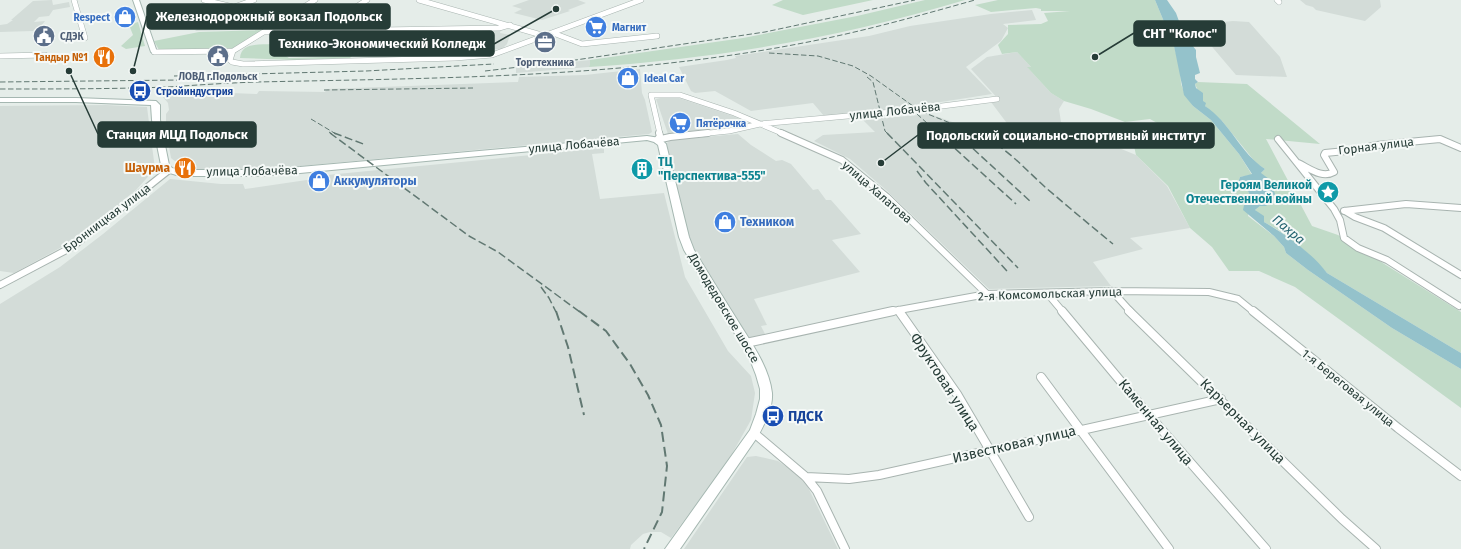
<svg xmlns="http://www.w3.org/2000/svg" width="1461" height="549" viewBox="0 0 1461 549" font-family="'Fira Sans',sans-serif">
<rect width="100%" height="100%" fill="#e5ede9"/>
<path fill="#d3dcd8" d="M52 0 53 5 69 2 70 7 53 10 49 16 39 17 34 22 45 21 41 26 33 31 0 32V25L7 24 13 20H11L33 1Z
M529 0H578L586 3 568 10 570 11 542 20 514 13 522 9 512 6Z
M1300 0H1380L1381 7 1365 21 1316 10 1313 7 1306 5Z
M217 5 280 20 264 29 195 31 206 21 204 10Z
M1032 10 1036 20 1003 24 1008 28 1001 41 966 67 992 94 909 107 824 116 813 103 751 111 715 91 695 93 691 91 679 67 727 60 736 58 735 56 869 36 910 26 991 14Z
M1233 21 1249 22 1280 57 1287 77 1236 75 1202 35 1197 22 1213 23Z
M501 30 500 33 510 35 507 44 502 49 449 52 461 31Z
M1017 52 1031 67 1028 68 1051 93 1064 101 1059 109 1061 122 1087 135 1136 155 1167 186 1190 228 1130 238 1143 249 1093 262 1111 286 989 289 886 190 850 159 814 141 823 135 875 132 863 120 930 114 1000 139 1014 138 1006 122 991 102 1000 101 971 69 987 57Z
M590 60 591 65 589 67 516 73V68Z
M640 69 642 93 645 100 652 132 649 134 267 169H185L171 158 166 130V114L169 110 168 103 157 90 209 91 231 93 257 94 259 91 325 92 327 89 518 82 519 77 585 75Z
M665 97H676L733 116 747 122V124L668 134 656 99Z
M106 105 147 107 155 169 136 190 73 241 14 273 0 271V106Z
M738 134 751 145 776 161 782 160 791 164 813 190 818 189 826 200H831L861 234 832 240 860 272 754 299 767 325 761 326 766 336 749 340 690 244 666 144 670 140Z
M604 148V153L592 154 600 199 664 193 685 277 728 351 751 376 755 393 751 420 728 461 671 538 661 532H650L643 534 631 545 630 549H0V304L60 267 103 234 170 179 221 184H243L245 189 327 177V175Z
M756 456 778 461 794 472 806 483 838 549H684L747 457Z"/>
<path fill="#c1dbc8" d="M783 0H873L803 15 772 5Z
M925 0H965C843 37 717 59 589 67L590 65V60L743 38 857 16Z
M998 0H1155L1174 46 1180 69 1181 84 1184 92 1193 106 1211 120 1239 154 1252 175 1240 177 1238 183 1248 191 1250 196 1248 216 1274 236 1284 247 1286 253 1308 270 1392 328 1461 369V408L1295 287 1259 271H1229L1212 247 1190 228 1168 186 1136 155 1134 146 1173 145 1179 137 1166 128 1150 119 1125 122 1091 109 1064 101 1051 93 1027 67H1031L1017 52 1002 54 998 45 1008 34V25L1041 24 1048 21 1044 13 1070 11H1041V9L1036 8 991 12 975 5Z
M138 22 145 46 126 49 121 46 133 35 129 25Z
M265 30 233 49 159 50 154 41 199 32Z
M272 44 271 46 289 58 352 56 350 58 294 60 240 58C241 42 260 45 272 44Z
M1198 82 1247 84 1320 144 1266 139 1312 226 1338 235 1461 312V353L1327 273 1304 250 1278 230 1264 222 1255 210 1260 206 1261 173 1265 169 1256 163 1222 121 1205 106 1195 84Z"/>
<path fill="#94c2cb" d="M1155 0H1167L1176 13 1184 35 1196 50V57L1200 73 1195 75V79L1198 82 1195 84 1196 88 1203 93V101L1206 103 1205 106C1230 122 1240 153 1265 169L1261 173 1269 179 1276 196 1266 206H1260L1255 210 1264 216V222C1285 234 1312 253 1327 273L1461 353V369L1392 328 1308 270 1286 253 1284 247 1274 236 1243 210 1245 201 1250 196 1248 191 1238 183 1240 177 1252 174 1239 154 1211 120 1193 106 1184 95 1174 46Z"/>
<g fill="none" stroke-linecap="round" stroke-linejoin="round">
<g stroke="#a8b4b0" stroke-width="6">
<path id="street-far2" d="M74 0 85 38
M204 0 284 19
M315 0 233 51 230 60 232 62 243 64 455 58 492 55 641 0
M419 0 545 36
M1277 0 1279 2
M234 7 254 0
M322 31 326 26 367 0
M264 32 499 28 510 25
M553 33 582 44 657 36
M154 52 233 51
M0 56 45 55
M660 134 651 95H680L734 113 784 134
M699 134 729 131 760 124 903 111 997 99"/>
</g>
<g stroke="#a8b4b0" stroke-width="8">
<path id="street-far1" d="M781 133 842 160 887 197 987 294
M1278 139 1334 209 1340 220 1344 238 1358 248 1387 260 1459 306
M657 140 660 136 659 133
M657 140 670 137 708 133
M1298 163C1309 168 1322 179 1334 172L1324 155 1325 153 1356 150 1377 145 1440 139 1461 148
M1344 211 1406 204 1461 208
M1345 211 1355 217 1384 228 1461 275
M0 285 72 247 169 170
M1112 291 1131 312
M1047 293 1063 312
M898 310 899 312
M888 312 987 294 1112 291 1209 292 1238 299 1254 312"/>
</g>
<g stroke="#a8b4b0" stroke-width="10">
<path id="street" d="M899 311 957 394 1029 517
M1062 311 1148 414 1266 549
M1129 311 1342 519 1376 549
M1253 311 1398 428 1461 476
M746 343 893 311
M1041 377 1169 549
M754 433 806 477 817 491 845 549
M806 477 849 479 879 475 1221 399"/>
</g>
<g stroke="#a5b7b1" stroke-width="2">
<path id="secondary" d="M133 0H139L157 52 156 53 151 52Z
M0 98H76L156 101 160 105V120L169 165 172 168 180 170H254L300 167 647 136 660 138 666 144 689 237 694 250C708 273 722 296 736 318 750 341 769 366 772 393 773 408 765 423 758 436L680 549H665L750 430 756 414 760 399V389L756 375 749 357 684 250 679 237 658 145 654 142 647 140 300 173 254 176H180L166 172 161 165 152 120 151 105 76 102H0Z"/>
</g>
<use href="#street-far2" stroke="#fff" stroke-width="5"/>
<use href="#street-far1" stroke="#fff" stroke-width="6"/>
<use href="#street" stroke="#fff" stroke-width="8"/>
<use href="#secondary" fill="#fff" fill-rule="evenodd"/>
<path stroke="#617872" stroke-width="1" stroke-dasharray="5.5 2.5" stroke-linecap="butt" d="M769 53 818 56 853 66 871 76 920 111 978 134
M485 71 562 62 765 32 915 0
M174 76 366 71 494 64
M867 77 873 82 885 131 888 134
M0 82 181 80
M0 89C56 89 112 89 168 87 197 85 227 83 257 82 439 78 623 78 803 43 861 32 918 16 975 0
M324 90 473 88
M917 114 939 134
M311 119 336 134
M947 127 957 134
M329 132 332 134"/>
<path stroke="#617872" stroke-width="1.5" stroke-dasharray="8 3.5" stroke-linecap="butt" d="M330 133 469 236 498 252 580 312
M334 133 366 145
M887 133 1018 268
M938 133 1016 204
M956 133 1031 202
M976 133C1003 144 1023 167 1045 187 1067 206 1090 225 1113 244
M917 171 926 183 1007 271
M541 287 549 298 556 312"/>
<path stroke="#617872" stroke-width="2" stroke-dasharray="10 5" stroke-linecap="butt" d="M556 311 568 347 584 415
M579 311 606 331 630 364 648 395 661 425 667 466 662 512 644 549"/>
</g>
<defs>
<g id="shop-disc" transform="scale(1.15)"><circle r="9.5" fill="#3f7fe0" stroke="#f5f9f7"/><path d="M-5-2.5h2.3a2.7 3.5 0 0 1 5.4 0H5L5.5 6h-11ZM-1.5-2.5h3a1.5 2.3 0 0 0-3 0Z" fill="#fff"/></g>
<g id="supermarket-disc" transform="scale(1.15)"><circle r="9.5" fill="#3f7fe0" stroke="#f5f9f7"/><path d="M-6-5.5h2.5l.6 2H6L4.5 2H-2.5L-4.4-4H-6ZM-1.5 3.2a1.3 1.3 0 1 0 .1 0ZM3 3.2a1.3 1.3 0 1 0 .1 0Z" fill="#fff"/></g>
<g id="civic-disc" transform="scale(1.15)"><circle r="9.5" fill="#5c6f8a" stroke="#f5f9f7"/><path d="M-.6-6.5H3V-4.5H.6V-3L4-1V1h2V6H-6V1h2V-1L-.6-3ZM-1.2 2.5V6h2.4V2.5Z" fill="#fff"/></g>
<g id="office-disc" transform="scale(1.15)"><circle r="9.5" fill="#5c6f8a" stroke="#f5f9f7"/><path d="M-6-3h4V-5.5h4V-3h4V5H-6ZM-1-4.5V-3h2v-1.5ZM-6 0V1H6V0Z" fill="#fff"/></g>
<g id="restaurant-disc" transform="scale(1.15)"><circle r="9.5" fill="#e8710a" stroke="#f5f9f7"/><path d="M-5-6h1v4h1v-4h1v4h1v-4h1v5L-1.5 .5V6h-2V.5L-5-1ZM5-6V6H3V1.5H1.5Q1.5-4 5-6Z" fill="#fff"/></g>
<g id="bus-disc" transform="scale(1.15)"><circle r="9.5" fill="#1a4fb4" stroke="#f5f9f7"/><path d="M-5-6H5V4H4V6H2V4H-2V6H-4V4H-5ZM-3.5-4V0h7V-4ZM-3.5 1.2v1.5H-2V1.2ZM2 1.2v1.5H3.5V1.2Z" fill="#fff"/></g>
<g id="building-disc" transform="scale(1.15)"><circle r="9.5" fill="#0f9aa8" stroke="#f5f9f7"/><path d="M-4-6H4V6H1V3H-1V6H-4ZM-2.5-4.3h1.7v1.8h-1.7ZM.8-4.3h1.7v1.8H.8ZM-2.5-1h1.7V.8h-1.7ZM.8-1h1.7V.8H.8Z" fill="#fff"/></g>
<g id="sight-disc" transform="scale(1.15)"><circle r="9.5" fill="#0f9aa8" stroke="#f5f9f7"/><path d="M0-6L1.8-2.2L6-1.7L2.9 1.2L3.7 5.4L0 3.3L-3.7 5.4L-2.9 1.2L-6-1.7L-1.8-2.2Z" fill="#fff"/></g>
</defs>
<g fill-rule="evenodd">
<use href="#shop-disc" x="125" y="17"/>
<use href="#supermarket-disc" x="596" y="27"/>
<use href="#civic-disc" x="44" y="36"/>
<use href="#office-disc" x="545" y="42"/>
<use href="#civic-disc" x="218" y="56"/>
<use href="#restaurant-disc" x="104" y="57"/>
<use href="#shop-disc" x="628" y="78"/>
<use href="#bus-disc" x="140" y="91"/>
<use href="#supermarket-disc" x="680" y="123"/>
<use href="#restaurant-disc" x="185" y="168"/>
<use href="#building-disc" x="642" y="169"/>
<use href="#shop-disc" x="319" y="181"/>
<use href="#sight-disc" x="1328" y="192"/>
<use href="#shop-disc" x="725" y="222"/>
<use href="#bus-disc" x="773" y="416"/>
</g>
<g text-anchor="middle" stroke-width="4" stroke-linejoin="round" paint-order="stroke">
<g font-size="10" font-weight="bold" fill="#366cbe" stroke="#f5f9f7" text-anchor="start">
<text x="110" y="21" text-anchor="end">Respect</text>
<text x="612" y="31">Магнит</text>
<text x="644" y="82">Ideal Car</text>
<text x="696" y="127">Пятёрочка</text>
</g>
<g font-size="10" font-weight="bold" fill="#4e5e75" stroke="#f5f9f7">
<text x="60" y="40" text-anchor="start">СДЭК</text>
<text x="545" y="66">Торгтехника</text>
<text x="218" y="80">ЛОВД г.Подольск</text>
</g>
<g font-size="10" font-weight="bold" fill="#c56008" stroke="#f5f9f7" text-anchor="end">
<text x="88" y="61">Тандыр №1</text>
</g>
<g font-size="10" font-weight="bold" fill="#164399" stroke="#f5f9f7" text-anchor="start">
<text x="156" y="95">Стройиндустрия</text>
</g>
<g font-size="12" fill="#263c37" stroke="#f5f9f7">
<text transform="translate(895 111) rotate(-6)" y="4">улица Лобачёва</text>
<text transform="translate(574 145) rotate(-5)" y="4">улица Лобачёва</text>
<text transform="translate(1376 146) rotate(-7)" y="4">Горная улица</text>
<text transform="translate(252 171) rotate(-1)" y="4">улица Лобачёва</text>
<text transform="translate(877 192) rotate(41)" y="4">улица Халатова</text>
<text transform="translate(107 218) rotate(-37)" y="4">Бронницкая улица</text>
<text transform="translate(1050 294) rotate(-2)" y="4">2-я Комсомольская улица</text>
<text transform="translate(724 308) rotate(59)" y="4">Домодедовское шоссе</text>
<text transform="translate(1348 388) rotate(39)" y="4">1-я Береговая улица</text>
</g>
<g font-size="12" font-weight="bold" fill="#0d838f" stroke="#f5f9f7" text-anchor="start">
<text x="658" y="166">ТЦ<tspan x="658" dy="14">"Перспектива-555"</tspan></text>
<text x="1312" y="189" text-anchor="end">Героям Великой<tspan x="1312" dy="14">Отечественной войны</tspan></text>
</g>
<g font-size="12" font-weight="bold" fill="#c56008" stroke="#f5f9f7" text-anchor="end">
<text x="170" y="172">Шаурма</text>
</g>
<g font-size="12" font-weight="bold" fill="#366cbe" stroke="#f5f9f7" text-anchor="start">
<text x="334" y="185">Аккумуляторы</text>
<text x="740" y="226">Техником</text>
</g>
<g font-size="13" font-style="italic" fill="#266572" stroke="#f5f9f7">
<text transform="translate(1289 229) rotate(40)" y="5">Пахра</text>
</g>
<g font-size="14" fill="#263c37" stroke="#f5f9f7">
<text transform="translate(945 382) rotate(57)" y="5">Фруктовая улица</text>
<text transform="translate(1243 421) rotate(45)" y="5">Карьерная улица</text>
<text transform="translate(1156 422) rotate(50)" y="5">Каменная улица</text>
<text transform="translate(1014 444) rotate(-13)" y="5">Известковая улица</text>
</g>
<g font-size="14" font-weight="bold" fill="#164399" stroke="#f5f9f7" text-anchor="start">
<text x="788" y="421">ПДСК</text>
</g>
</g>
<path fill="none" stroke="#263c37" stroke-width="1.5" d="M133 71L147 16M1095 57L1134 33M556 9L494 44M69 71L98 134M881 163L918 135"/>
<g fill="#263c37" stroke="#f5f9f7" stroke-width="1.5">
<circle cx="133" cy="71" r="4"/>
<circle cx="1095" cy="57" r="4"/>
<circle cx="556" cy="9" r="4"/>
<circle cx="69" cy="71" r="4"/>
<circle cx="881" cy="163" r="4"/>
</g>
<g fill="#263c37" stroke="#263c37" stroke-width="1.5">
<rect x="147" y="4" width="243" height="25" rx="4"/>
<rect x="1134" y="21" width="91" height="25" rx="4"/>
<rect x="270" y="31" width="224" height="25" rx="4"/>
<rect x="98" y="122" width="158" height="25" rx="4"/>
<rect x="918" y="123" width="296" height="25" rx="4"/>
</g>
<g font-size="13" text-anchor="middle" font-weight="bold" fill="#fff">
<text x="269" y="21">Железнодорожный вокзал Подольск</text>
<text x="1180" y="38">СНТ "Колос"</text>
<text x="382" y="48">Технико-Экономический Колледж</text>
<text x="177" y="139">Станция МЦД Подольск</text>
<text x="1066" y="140">Подольский социально-спортивный институт</text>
</g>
</svg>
